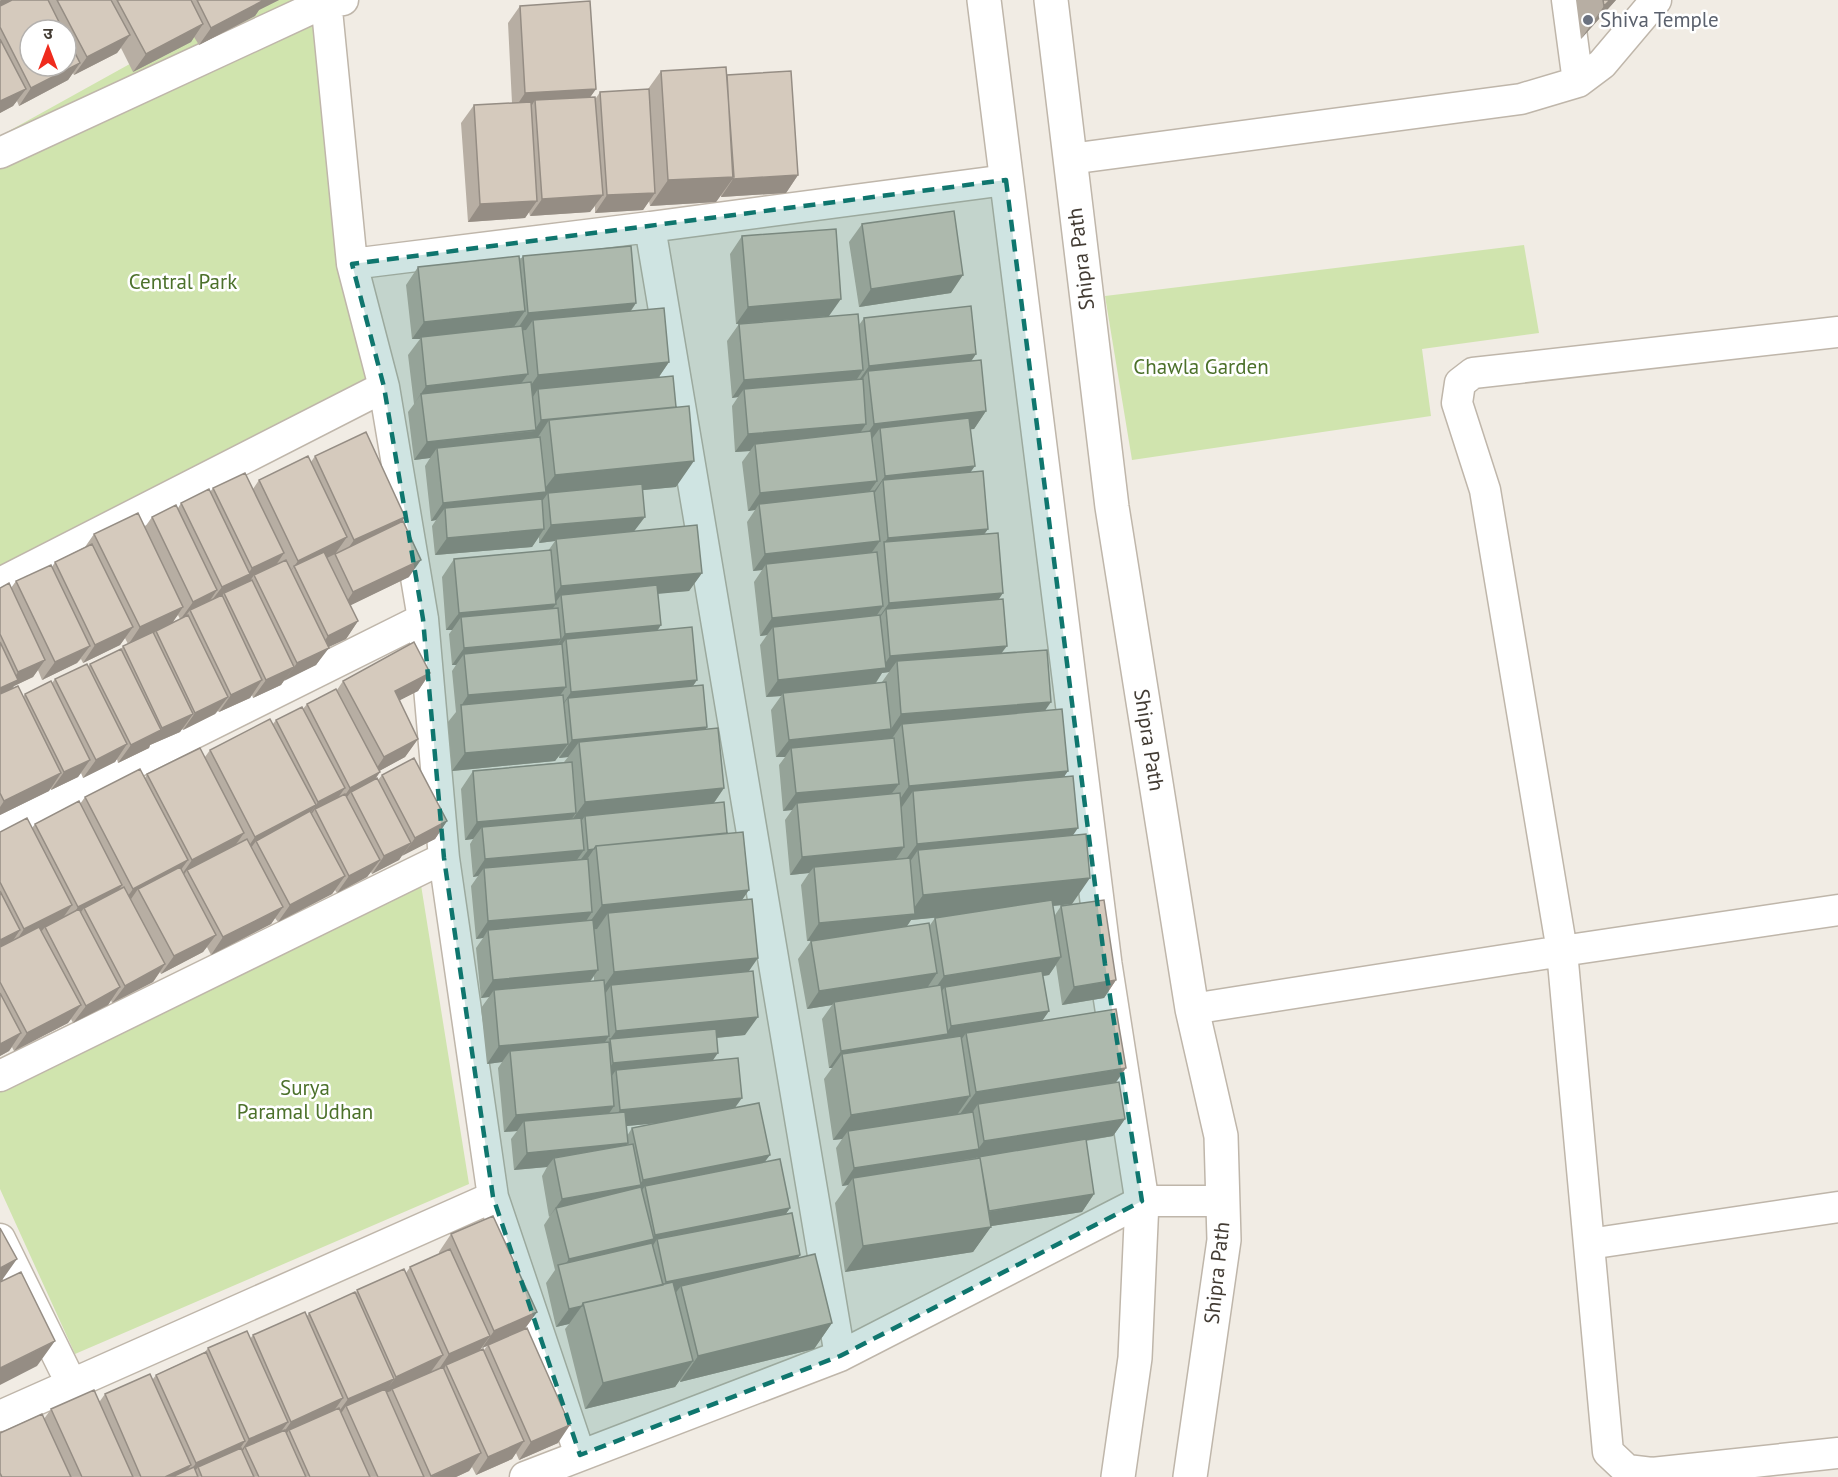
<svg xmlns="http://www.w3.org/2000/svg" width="1838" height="1477" viewBox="0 0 1838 1477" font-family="'PT Sans','Noto Sans Devanagari',sans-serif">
<rect width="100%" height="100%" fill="#f1ece4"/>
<path fill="#d0e4ae" d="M245 0H327L384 387 0 583V136Z
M1524 245 1539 333 1422 349 1431 416 1132 460 1105 296Z
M421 885 469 1184 75 1354 0 1189V1092Z"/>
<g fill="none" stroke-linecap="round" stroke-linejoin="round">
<g stroke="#bfb6aa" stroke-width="33">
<path id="minor" d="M1567 0 1578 82
M0 153 326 2 343 0
M1070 159 1521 99 1578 82 1602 64 1656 0
M650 227 1006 180
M352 264 650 227 840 1356
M1838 332 1473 373 1460 383 1457 403 1485 490 1562 951 1838 910
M0 583 384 387
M0 830 423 619
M1192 1009 1562 951 1608 1452 1627 1470 1652 1473 1838 1453
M0 1076 444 858
M493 1197 580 1455
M0 1239 71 1383
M1589 1244 1838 1207
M0 1416 493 1197 444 858 423 619 384 387 352 264 326 0
M525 1477 840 1356 1142 1201H1223"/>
</g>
<g stroke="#bfb6aa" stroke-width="36">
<path id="tertiary" d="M984 0 1105 964 1142 1201 1135 1358 1118 1477
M1051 0 1112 507 1192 1009 1221 1136 1224 1240 1190 1477"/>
</g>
<use href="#minor" stroke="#fff" stroke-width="30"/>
<use href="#tertiary" stroke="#fff" stroke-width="33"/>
</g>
<path fill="#b7aea3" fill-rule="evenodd" d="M0 0H279L259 10 255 16 199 45 194 37 191 42 133 72 121 48 117 53 74 75 73 73 68 80 19 106 17 101 13 106 0 113ZM30 30H66V66Z
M1576 0H1616L1581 39Z
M520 6 596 89 590 97 596 98 600 92 648 89 661 71 727 76 798 175 786 193 721 197V195L716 202 650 206 649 201 643 210 595 213V206L590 212 530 216 529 212 525 218 468 222 461 123 474 105 512 103 508 23Z
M862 224 951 293 859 307 849 242Z
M742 236 829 316 859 325 864 318 976 354 972 360 986 411 974 429H970V473L988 529 984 534 999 600 1002 653 1045 710 1068 771 1063 777 1073 836 1072 904 1053 906 1055 915 1061 906 1116 980 1104 998 1062 1005 1056 965 1049 975 1043 976 1049 1011 1042 1021 1116 1082 1125 1119 1113 1136 1086 1141 1094 1194 1082 1212 991 1226 973 1252 845 1272 835 1203 848 1185 842 1186 836 1148 842 1139 833 1140 824 1079 832 1068H829L822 1019 832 1005 807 1009 798 959 811 941 821 940 807 941 801 885 809 873 790 875 785 820 792 810 783 811 779 765 785 757H776L771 710 781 696 766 697 760 645 767 635 760 636 754 582 762 570 753 571 747 522 755 510 748 511 742 462 750 451 735 452 732 406 738 397 732 398 727 341 739 324H736L730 254ZM889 672 882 682 876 683 882 673ZM944 917 935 918 930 925 907 926 911 920Z
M523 256 636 303 631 311 669 362 659 377 676 487 642 490 634 531 702 573 689 591 658 593 661 625 658 630 697 680 693 686 707 727 706 729 724 788 714 803 727 833 742 900 749 971 745 1035 717 1038 713 1060 735 1108 770 1155 764 1162 790 1208 786 1214 800 1255 798 1258 832 1323 814 1349 680 1382V1380L675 1387 585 1409 565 1329 569 1324 556 1327 546 1283 555 1270 544 1225 550 1216 549 1217 542 1176 547 1167 514 1170 511 1139 517 1131 504 1132 498 1068 502 1062 487 1064 481 1008 489 997 481 998 476 948 483 938 476 939 471 886 478 876 473 877 470 844 473 839 465 840 461 789 473 771 564 762 568 757 559 758V756L555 761 452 771 448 722 456 712 452 671 456 665H452L449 634 452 630H446L442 577 454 559 548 551 555 541 539 543V537L532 547 435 555 432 526 436 520 431 521 425 466 430 458 414 460 408 412 414 404 408 355 420 339H412L406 285 418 267 519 261ZM594 976V981L590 982ZM659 1123 632 1128 627 1136 626 1126Z
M315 456 405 517 402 522 409 577 350 605 358 621 346 639 328 647 316 665 284 680 281 685 253 698 252 695 250 698 219 712 218 711 215 714 183 730 182 729 180 732 150 745 149 748 118 763 117 759 115 762 83 778 81 773 78 777 51 790 50 788 49 791 0 815V588H11L16 581 52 567 55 562 85 547 94 534 145 527 152 517 178 508 181 503 210 492 213 488 253 489 259 480 311 462ZM178 615 180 619 172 622ZM125 638 128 644 123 646 121 649 90 664 88 667 55 679 52 683 25 694 23 697 12 688 14 686 33 677 38 670 42 680 77 663 81 659 83 663 120 645Z
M430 673 418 691 399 700 418 739 405 757 379 771 380 772 376 778 378 780 382 775 447 821 435 839 402 855 399 860 372 874 371 872 367 877 337 893 335 890 332 894 278 922 275 918 271 924 211 955 207 947 203 952 161 974 160 972 153 982 112 1003 111 1000 108 1005 73 1023 71 1019 68 1023 14 1051 12 1047 9 1051 0 1056V832L32 828 35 824 80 804 85 797 145 778 147 774 205 757 210 750 273 724 276 720 303 709 307 704 337 690 343 681Z
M451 1234 537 1312 525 1328 558 1443 519 1460 516 1453 512 1459 476 1475 472 1467 469 1471 456 1477H0V1433L44 1419 51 1409 100 1401 105 1394 153 1379 156 1375 205 1352 208 1348 250 1339 253 1335 307 1316 309 1313 356 1293 357 1290 406 1273 410 1267 439 1254V1252ZM487 1346 484 1350H480L482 1348Z"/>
<path fill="#958d84" d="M1 0H22L0 12V1Z
M264 0H279L259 10 255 16 199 45 211 28Z
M1610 0H1616L1581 39 1604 6Z
M203 24 191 42 133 72 146 54Z
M130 35 117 53 74 75 87 57Z
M80 63 68 80 19 106 31 88Z
M26 89 13 106 0 113V101Z
M596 89 584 106 535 100 529 110 513 111 525 93Z
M798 175 786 193 721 197 733 179Z
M734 177 716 202 650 206 668 180Z
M655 193 643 210 595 213 607 195Z
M603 195 590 212 530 216 542 199Z
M537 201 525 218 468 222 480 204Z
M963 275 951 293 859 307 871 289Z
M841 299 829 316 736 324 748 307Z
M636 303 624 320H533L526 330 516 331 528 313Z
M525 311 513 328 421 337 420 339H412L424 322Z
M976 354 964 371H868L860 383H857L869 366Z
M669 362 651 388 538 389 531 400 520 401 538 375Z
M863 370 851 388 744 389 738 397 732 398 744 380Z
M528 374 515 392 421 394 414 404 426 386Z
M676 407 549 420 538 437 437 448 430 458 414 460 427 442 534 431 541 420Z
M986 411 974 429 881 439 880 428 871 440 862 441 874 424Z
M866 424 854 442 755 444 750 451 735 452 748 434Z
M694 461 676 487 549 499 548 493 543 500 445 508 436 520 431 521 443 503 542 492 555 475Z
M975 466 962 484 883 480 874 494H872L885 476Z
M877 481 865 498 759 504 755 510 748 511 760 493Z
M405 517 393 534 342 557 354 540Z
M645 517 632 534 556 539 555 541 539 543 551 525Z
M544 529 532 547 435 555 447 538Z
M988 529 975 547 884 543 888 538Z
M347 537 335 554 297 573 294 566 285 579 298 561Z
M880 541 867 559 766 564 762 570 753 571 765 554Z
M284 553 272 571 254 575 250 581 224 593 219 600 209 604 222 587 248 574 252 568Z
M421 560 409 577 341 610 353 592Z
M702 573 689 591 562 603 561 595 555 603 549 604 561 586Z
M217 590 205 608 190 610 185 617 180 620 193 602Z
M1003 593 991 611 886 609 878 620H877L889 603Z
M556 604 543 622 461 617 452 630H446L459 613Z
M883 606 871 624 773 627 767 635 760 636 772 618Z
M183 607 171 625 156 631 154 633 128 645 140 627Z
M358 621 346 639 316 653 328 636Z
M661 625 649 642 566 639 557 651H553L565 634Z
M133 627 120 645 83 663 95 645Z
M561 639 549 657 464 654 456 665H452L464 648Z
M90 646 77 663 42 680 55 662Z
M1007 646 994 663 897 661 889 672 882 673 874 685 783 693 781 696 766 697 778 680 882 668 890 656Z
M329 648 316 665 284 681 297 663Z
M45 660 33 677 14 686 6 697 0 700V688L11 683 18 672Z
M294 667 281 685 253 698 266 680Z
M430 673 418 691 383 709 395 691Z
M262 680 250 698 219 712 231 695Z
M697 680 685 697 568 698 559 710 571 692Z
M566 687 554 704 461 706 468 695Z
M228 697 215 714 183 730 195 713Z
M1051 702 1033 728 902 724 891 740 791 748 785 757H776L789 740 891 729 901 714Z
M193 714 180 732 150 745 149 748 118 763 131 745 161 730 162 728Z
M707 727 695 745 579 742 568 757 559 758 572 740Z
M418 739 405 757 372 775 384 757Z
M127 744 115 762 83 778 96 760Z
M568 744 555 761 452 771 465 753Z
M90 760 78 777 51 790 64 772Z
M1068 771 1050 797 913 791 899 811 891 812 909 786Z
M380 772 367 790 351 792 343 802 338 805 350 788Z
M61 773 49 791 0 815V807L4 801Z
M899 784 886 801 797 803 792 810 783 811 796 793Z
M345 788 332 806 315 809 309 818 306 820 318 802Z
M724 788 706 814 585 816 577 827 566 828 585 802Z
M316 805 303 823 256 841 248 852 243 854 255 837Z
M576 813 564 830 482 827 473 839 465 840 477 822Z
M447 821 435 839 402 856 415 838Z
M1078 828 1060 854 918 850 905 869H899L917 844Z
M244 833 232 850 187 870 183 876 180 877 192 860Z
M411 843 399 860 372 874 384 856Z
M904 847 892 865 814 867 809 873 790 875 802 857Z
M594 849 582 867H575L588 850Z
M584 850 571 868H484L478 876 473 877 485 859Z
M188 860 175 878 138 889 129 902 120 907 133 889Z
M380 860 367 877 337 893 349 876Z
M345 876 332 894 278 922 290 905Z
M1090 878 1072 904 911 920 903 932 807 941 819 923 909 915 923 895Z
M122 885 110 903 84 908 75 920 66 925 78 907Z
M749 890 731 916 608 913 597 929 584 930 602 905Z
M72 905 60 922 45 927 41 932 12 947 24 929Z
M283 907 271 924 211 955 223 937Z
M592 912 580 930H488L483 938 476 939 488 921Z
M20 930 8 948 0 952V940Z
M216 935 203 952 161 974 174 956Z
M1061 957 1049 975 946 991 945 987 941 992 932 993 944 976Z
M758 958 740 984 611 985 603 997 596 998 614 972Z
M165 964 153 982 112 1003 125 986Z
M598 970 585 988 494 990 489 997 481 998 493 980Z
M937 973 925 991 834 1002 832 1005 807 1009 819 991Z
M1116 980 1104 998 1062 1005 1074 987Z
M120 987 108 1005 73 1023 86 1006Z
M81 1005 68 1023 14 1051 27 1033Z
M1049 1011 1037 1028 966 1033 961 1040 842 1054 832 1068H829L841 1051 946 1034 951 1026Z
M758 1017 745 1035 611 1048 610 1039 603 1049 616 1031Z
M21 1033 9 1051 0 1056V1044Z
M609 1036 597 1054 510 1051 502 1062 487 1064 499 1046Z
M718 1053 706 1070H616L609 1080 600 1081 613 1063Z
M1126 1068 1108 1094 978 1104 970 1116 957 1118 976 1092Z
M970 1096 952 1122 848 1131 842 1139 833 1140 851 1115Z
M742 1098 729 1116 607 1128 620 1110Z
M614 1106 602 1124 524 1121 517 1131 504 1132 516 1115Z
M1125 1119 1113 1136 978 1158V1157L976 1158 853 1178 848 1185 842 1186 854 1168 978 1149 984 1141Z
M628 1143 615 1161 554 1158 547 1167 514 1170 527 1153Z
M770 1155 757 1172 645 1186 638 1196 556 1208 549 1217 562 1199 639 1185 643 1180Z
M1094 1194 1082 1212 979 1228 991 1227 973 1252 845 1272 863 1246 986 1212Z
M790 1208 777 1226 657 1239 649 1252 560 1272 569 1259 652 1239 655 1235Z
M800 1255 788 1273 681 1286 674 1295 662 1287 666 1282Z
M17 1259 0 1283V1268Z
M582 1306 569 1324 556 1327 569 1309Z
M537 1312 524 1330 488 1345 487 1346 482 1348 494 1331Z
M832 1323 814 1349 680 1382 698 1356Z
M490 1336 477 1354 446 1365 444 1369 437 1372 449 1354Z
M55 1341 37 1366 0 1385V1368Z
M443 1355 430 1373 392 1389 391 1391 383 1394 396 1377Z
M693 1361 675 1387 585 1409 603 1383Z
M394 1379 382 1396 346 1406 340 1415 335 1417 348 1399Z
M343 1398 331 1415 289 1430 285 1436 279 1439 291 1422Z
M288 1422 275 1440 245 1447 240 1456 237 1457 249 1439Z
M570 1425 558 1443 519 1460 531 1442Z
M245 1441 233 1459 198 1467 191 1477H187L196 1463Z
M524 1441 512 1459 476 1475 488 1457Z
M481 1453 469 1471 456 1477H430Z
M191 1465 183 1477H165Z"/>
<path fill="#d5cabd" stroke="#958d84" stroke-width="1.5" d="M12 0H48L63 30H30V66H66V35L80 63 31 88 0 27V6Z
M57 0H111L130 35 87 57Z
M117 0H191L203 24 146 54Z
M197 0H264L211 28Z
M1603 0H1610L1604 6Z
M590 1 596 89 525 93 520 6Z
M0 39 26 89 0 101Z
M726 67 734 177 668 180 661 71Z
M791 71 798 175 733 179 727 75Z
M649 89 655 193 607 195 600 92Z
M595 97 603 195 542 199 535 100Z
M531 102 537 201 480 204 474 105Z
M954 211 963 275 871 289 862 224Z
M836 229 841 299 748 307 742 236Z
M631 246 636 303 528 313 523 256Z
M519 256 525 311 424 322 418 267Z
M971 306 976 354 869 366 864 318Z
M664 308 669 362 538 375 533 320Z
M858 314 863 370 744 380 739 324Z
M522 326 528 374 426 386 421 337Z
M981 360 986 411 874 424 868 371Z
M673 376 676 407 541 420 538 389Z
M863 379 866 424 748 434 744 389Z
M531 382 536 430 427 442 421 394Z
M689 406 694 461 555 475 549 420Z
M969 418 975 466 885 476 880 428Z
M871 431 877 481 760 493 755 444Z
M366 432 405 517 354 540 315 456Z
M540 437 546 492 443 503 437 448Z
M308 456 347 537 298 561 259 480Z
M983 471 988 529 888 538 883 480Z
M245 473 284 553 252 568 213 488Z
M642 484 645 517 551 525 548 493Z
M209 489 250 574 222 587 181 503Z
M874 491 880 541 765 554 759 504Z
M542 499 544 529 447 538 445 508Z
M176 505 217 590 193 602 152 517Z
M138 513 183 607 140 627 94 534Z
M403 521 421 560 353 592 335 554Z
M697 525 702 573 561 586 556 539Z
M998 533 1003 593 889 603 884 542Z
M92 544 133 627 95 645 55 562Z
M551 550 556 604 459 613 454 559Z
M324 552 358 621 328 636 294 566Z
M877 552 883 606 772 618 766 564Z
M286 560 329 648 297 663 254 575Z
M51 565 90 646 55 662 16 581Z
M252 580 294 667 266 680 224 593Z
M9 583 45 660 18 672 0 634V588Z
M657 585 661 625 565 634 561 595Z
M222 595 262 680 231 695 190 610Z
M1003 599 1007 646 890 656 886 609Z
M558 608 561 639 464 648 461 617Z
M188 615 228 697 195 713 156 631Z
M880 615 886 668 778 680 773 627Z
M692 627 697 680 571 692 566 639Z
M153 632 193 714 162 728 123 646Z
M0 642 18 680 0 688Z
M414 642 430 673 395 691 418 739 384 757 343 681Z
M562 644 566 687 468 695 464 654Z
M121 649 161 730 131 745 90 664Z
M1047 650 1051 702 901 714 897 661Z
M87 664 127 744 96 760 55 679Z
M51 681 90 760 64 772 25 694Z
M886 682 891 729 789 740 783 693Z
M703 685 707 727 572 740 568 698Z
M18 686 61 773 4 801 0 793V694Z
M336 689 380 772 350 788 307 704Z
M563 695 568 744 465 753 461 705Z
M302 707 345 788 318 802 276 720Z
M1062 709 1068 771 909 786 902 724Z
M270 719 316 805 255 837 210 750Z
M718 728 724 788 585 802 579 742Z
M894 738 899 784 796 793 791 748Z
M200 748 244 833 192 860 147 774Z
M414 758 447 821 415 838 382 775Z
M572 762 576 813 477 822 473 771Z
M140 769 188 860 133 889 85 797Z
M1073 776 1078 828 917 844 913 791Z
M377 778 411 843 384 856 351 792Z
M900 793 904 847 802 857 797 803Z
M345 794 380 860 349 876 315 809Z
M79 801 122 885 78 907 35 824Z
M724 802 727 833 596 846 594 849 588 850 585 816Z
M310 811 345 876 290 905 256 841Z
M27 818 72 905 24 929 0 882V832Z
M581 818 584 850 485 859 482 827Z
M743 832 749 890 602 905 596 846Z
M1086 834 1090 878 923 895 918 850Z
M247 839 283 907 223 937 187 870Z
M910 858 915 914 819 923 814 867Z
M588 859 592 912 488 921 484 868Z
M180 867 216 935 174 956 138 889Z
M124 887 165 964 125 986 84 908Z
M0 891 20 930 0 940Z
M752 899 758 958 614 972 608 913Z
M1052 900 1061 957 944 976 935 918Z
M1104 900 1116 980 1074 987 1061 906Z
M79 909 120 987 86 1006 45 927Z
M593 920 598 970 493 980 488 930Z
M929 923 937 973 819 991 811 941Z
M39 927 81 1005 27 1033 0 982V947Z
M753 971 758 1017 616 1031 611 985Z
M1042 971 1049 1011 951 1026 945 987Z
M604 980 609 1036 499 1046 494 990Z
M941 985 948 1034 841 1051 834 1002Z
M0 993 21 1033 0 1044Z
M1116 1009 1126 1068 976 1092 966 1033Z
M716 1029 718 1053 613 1063 610 1039Z
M961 1036 970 1096 851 1115 842 1054Z
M609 1042 614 1106 516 1115 510 1051Z
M738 1058 742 1098 620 1110 616 1070Z
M1119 1082 1125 1119 984 1141 978 1104Z
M759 1103 770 1155 643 1180 632 1128Z
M625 1112 628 1143 527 1153 524 1121Z
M973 1112 979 1149 854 1168 848 1131Z
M1086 1139 1094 1194 989 1211 980 1158H978V1157Z
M633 1144 641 1185 562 1199 554 1158Z
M980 1158 991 1227 863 1246 853 1178Z
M780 1159 790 1208 655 1235 645 1186Z
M641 1187 654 1239 569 1259 556 1208Z
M792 1213 800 1255 666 1282 657 1239Z
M493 1216 537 1312 494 1331 451 1234Z
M0 1228 17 1259 0 1268Z
M652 1243 663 1285 583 1303 582 1306 569 1309 558 1265Z
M450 1249 490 1336 449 1354 410 1267Z
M815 1254 832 1323 698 1356 681 1286Z
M404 1269 443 1355 396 1377 357 1290Z
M21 1272 55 1341 0 1368V1282Z
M673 1282 693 1361 603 1383 583 1303Z
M355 1292 394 1379 348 1399 309 1313Z
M305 1312 343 1398 291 1422 253 1335Z
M527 1328 570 1425 531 1442 488 1345Z
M247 1331 288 1422 249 1439 208 1348Z
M483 1349 524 1441 488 1457 446 1365Z
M206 1352 245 1441 196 1463 156 1375Z
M443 1367 481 1453 431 1476 392 1389Z
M150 1374 191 1465 165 1477H141L105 1394Z
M385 1389 424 1477H378L346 1406Z
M94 1390 133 1477H82L51 1409Z
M339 1408 370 1477H310L289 1430Z
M42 1414 71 1477H2L0 1473V1433Z
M285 1430 306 1477H259L245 1447Z
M241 1448 254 1477H202L198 1467Z
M194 1467 198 1477H172Z"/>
<path fill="#0f766e" fill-opacity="0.2" stroke="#0f766e" stroke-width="4.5" stroke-dasharray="12 8" stroke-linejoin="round" d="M1006 180 1105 964 1142 1201 840 1356 580 1455 493 1197 444 858 423 619 384 387 352 264Z"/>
<circle fill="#6b7280" stroke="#fff" stroke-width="2" cx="1588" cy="20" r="6"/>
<g text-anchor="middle" stroke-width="5" stroke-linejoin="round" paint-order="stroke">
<g font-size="21" fill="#5b616d" stroke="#fff" text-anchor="start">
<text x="1600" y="27">Shiva Temple</text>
</g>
<g font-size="21" fill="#433c34" stroke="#fff">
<text transform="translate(1081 259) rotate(-97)" y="7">Shipra Path</text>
<text transform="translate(1149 740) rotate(81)" y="7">Shipra Path</text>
<text transform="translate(1217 1273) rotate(-84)" y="7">Shipra Path</text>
</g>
<g font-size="21" fill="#4c712b" stroke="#fff">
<text x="183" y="289">Central Park</text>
<text x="1201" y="374">Chawla Garden</text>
<text x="305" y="1095">Surya<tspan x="305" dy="24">Paramal Udhan</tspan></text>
</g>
</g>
<g transform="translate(48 48)"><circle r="28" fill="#ffffff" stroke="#b4b1ae" stroke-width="1.5"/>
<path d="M0-4.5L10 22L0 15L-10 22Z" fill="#ef2b1d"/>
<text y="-9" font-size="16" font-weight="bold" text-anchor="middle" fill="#433c34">उ</text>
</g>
</svg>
